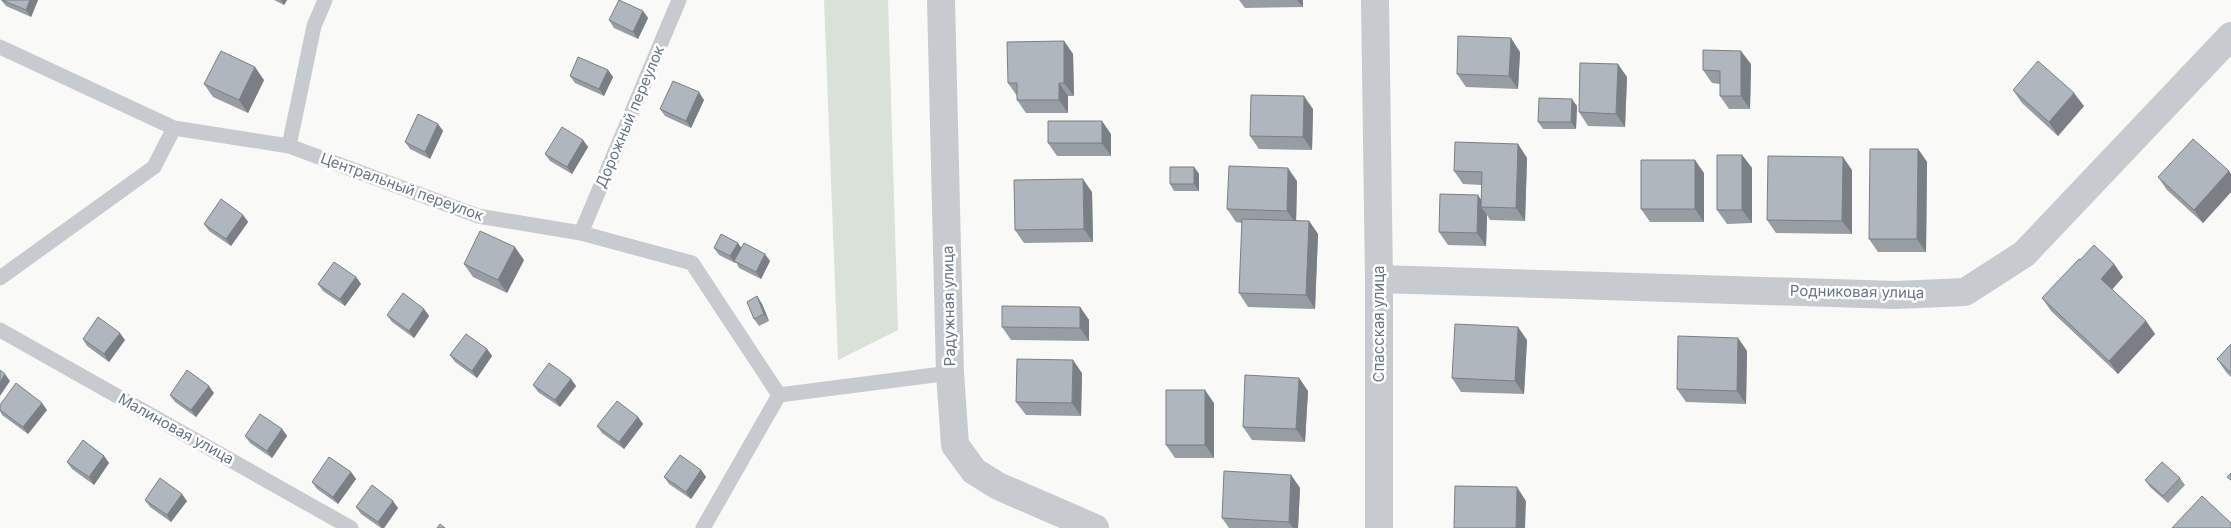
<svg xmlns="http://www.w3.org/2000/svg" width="2231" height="528" viewBox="0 0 2231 528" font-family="Inter,sans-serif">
<rect width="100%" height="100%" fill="#f9f9f7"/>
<path fill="#dae1d8" d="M824 0H888L898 330 838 360Z"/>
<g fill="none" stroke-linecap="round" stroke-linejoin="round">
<path stroke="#c7cace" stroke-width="15" d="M0 47 174 128 289 146 478 216 581 233 692 263 779 395
M289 146 314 26 325 0
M581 233 679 0
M0 278 154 167 174 128
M0 330 351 528
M703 528 779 395 950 373"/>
<path stroke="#c7cace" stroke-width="28" d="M941 0 950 373 955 445 974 471 998 486 1095 528
M1375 0 1379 279V528
M1379 279 1896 295 1965 292 2024 254 2231 36"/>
</g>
<path fill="#979da3" d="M1 0H38L31 17 6 6Z
M274 0H287L284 5Z
M1239 0H1303V7L1245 8Z
M643 11 648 18 638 39 614 28 609 20Z
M1064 41 1073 54 1074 96H1068V113H1026L1017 100V96L1008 83Z
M1520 52 1518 89 1466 87 1457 74Z
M1751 64 1750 109H1729L1720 96V84L1712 83 1703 70Z
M608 70 613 77 604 96 575 83 570 76Z
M1627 77 1625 127 1588 126 1579 112Z
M264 80 248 113 213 97 204 84Z
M2013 90 2084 106 2058 136 2022 103Z
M704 100 691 128 665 116 660 109Z
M1577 106 1576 129H1543L1538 122Z
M1313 109 1312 150 1259 149 1250 136Z
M438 124 443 131 430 159 410 149 405 142Z
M1111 134V156H1057L1048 143Z
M583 140 588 147 572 174 550 161 545 154Z
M1518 144 1527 158 1525 221 1490 220 1487 215 1486 246 1448 245 1439 232 1481 200 1482 185 1463 184 1454 171Z
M1918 149 1927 162 1926 252H1878L1869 239Z
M1742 155 1752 168V223L1727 224 1717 210Z
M1194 167 1199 174V191H1174L1170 184Z
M1852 170V234L1776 233 1767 220Z
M2229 171 2231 174V192L2203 223 2167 190 2158 177Z
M1704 173V222H1650L1641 209Z
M1297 181 1296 221H1309L1318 234 1315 309 1248 307 1239 293 1242 223 1236 222 1227 209Z
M1092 192 1093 242 1024 243 1015 230Z
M243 215 248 222 231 246 209 231 204 224Z
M714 248H741L770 261 761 279 739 268 736 262 735 263 719 255Z
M524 260 507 293 473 277 464 264Z
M2080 260 2114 264 2123 277 2112 289 2146 321 2155 334 2118 374 2051 311 2042 298Z
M356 277 361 284 345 306 323 291 318 284Z
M757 296 762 304 769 321 759 326 754 319Z
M1080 307 1089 320V341L1011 340 1002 327Z
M424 309 429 316 414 338 392 322 387 315Z
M1738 338 1747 351 1746 404 1686 402 1677 389Z
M83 339 125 340 109 362 87 346Z
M1527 340 1524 394 1461 392 1452 378Z
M2231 344V377L2226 372 2217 359Z
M487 349 492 356 477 378 455 362 450 355Z
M1082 373 1081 416 1026 415 1016 402Z
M1299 378 1308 391 1305 442 1252 440 1243 427Z
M571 379 576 386 560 407 538 392 533 385Z
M214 393 196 417 175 402 170 395Z
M1214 403V458H1175L1166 445Z
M0 405 47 410 28 434 2 415 0 411Z
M638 417 643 424 624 449 602 433 597 426Z
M282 429 287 436 272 458 250 443 245 436Z
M104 456 109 463 94 485 72 469 67 462Z
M701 470 706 477 691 499 669 484 664 477Z
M351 472 356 479 338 504 317 489 312 482Z
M1291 475 1300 488 1298 528H1229L1222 518Z
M2180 478 2185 485 2168 503 2150 487 2145 480Z
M145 500 187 501 171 522 150 507Z
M356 507 398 508 384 528H381L361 514Z"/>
<path fill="#7b7f85" d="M30 0H38L31 17 26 10Z
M281 0H287L284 5Z
M1297 0H1303V7Z
M643 11 648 18 638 39 633 32Z
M1511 38 1520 52 1518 89 1509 76Z
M1064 41 1073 54 1074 96 1064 83Z
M1741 51 1751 64 1750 109 1741 96Z
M1618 64 1627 77 1625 127 1616 114Z
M255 67 264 80 248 113 239 100Z
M608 70 613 77 604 96 599 89Z
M1059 83 1068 96V113L1059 100Z
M699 92 704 100 691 128 686 121Z
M2074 93 2084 106 2058 136 2049 122Z
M1304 96 1313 109 1312 150 1303 137Z
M1572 99 1577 106 1576 129 1571 122Z
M1102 121 1111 134V156L1102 143Z
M438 124 443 131 430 159 425 152Z
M583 140 588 147 572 174 567 167Z
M1518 144 1527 158 1525 221 1516 208Z
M1918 149 1927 162 1926 252 1917 239Z
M1742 155 1752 168V223L1742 210Z
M1843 157 1852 170V234L1842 221Z
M1695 160 1704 173V222L1695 209Z
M1194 167 1199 174V191L1194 184Z
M1288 168 1297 181 1296 224 1287 211Z
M2229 171 2231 174V192L2203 223 2194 210Z
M1083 179 1092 192 1093 242 1084 229Z
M1478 195 1486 207H1481L1487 215 1486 246 1477 233Z
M243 215 248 222 231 246 226 239Z
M1309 221 1318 234 1315 309 1306 295Z
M738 243 743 250 734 261 736 262 735 263 730 256Z
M515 247 524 260 507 293 498 280Z
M765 254 770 261 761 279 756 272Z
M2114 264 2123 277 2110 292 2101 279Z
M356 277 361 284 345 306 340 299Z
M757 296 762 304 769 321 764 314Z
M1080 307 1089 320V341L1080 328Z
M424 309 429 316 414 338 409 331Z
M2146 321 2155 334 2118 374 2109 361Z
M1518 327 1527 340 1524 394 1515 381Z
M120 333 125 340 109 362 104 354Z
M1738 338 1747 351 1746 404 1737 391Z
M487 349 492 356 477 378 472 371Z
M1073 360 1082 373 1081 416 1072 403Z
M5 374 10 381 0 396V382Z
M1299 378 1308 391 1305 442 1296 429Z
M571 379 576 386 560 407 555 400Z
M209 386 214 393 196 417 191 410Z
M1205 390 1214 403V458L1205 445Z
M42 403 47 410 28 434 23 427Z
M638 417 643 424 624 449 619 442Z
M282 429 287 436 272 458 267 451Z
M104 456 109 463 94 485 89 477Z
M701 470 706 477 691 499 686 492Z
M351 472 356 479 338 504 333 497Z
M1291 475 1300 488 1298 528H1293L1289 522Z
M1517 487 1526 501 1525 528H1516Z
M182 494 187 501 171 522 167 515Z
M393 501 398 508 384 528H382L378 522Z"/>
<path fill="#b0b6be" stroke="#7b7f85" d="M2 0H30L26 10Z
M619 0 643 11 633 32 609 20Z
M1458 36 1511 38 1509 76 1457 74Z
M1064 41V83H1059V100H1017V83H1008L1007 42Z
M1703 50 1741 51V96H1720V71L1703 70Z
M221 51 255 67 239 100 204 84Z
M578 57 608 70 599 89 570 76Z
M2038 61 2074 93 2049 122 2013 90Z
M1580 63 1618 64 1616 114 1579 112Z
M673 81 699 92 686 121 660 109Z
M1251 95 1304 96 1303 137 1250 136Z
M1539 98 1572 99 1571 122H1538Z
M418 114 438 124 425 152 405 142Z
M1048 121H1102V143H1048Z
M562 127 583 140 567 167 545 154Z
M2193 139 2229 171 2194 210 2158 177Z
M1455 142 1518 144 1516 208 1481 207 1482 172 1454 171Z
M1870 149H1918L1917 239H1869Z
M1717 155H1742V210H1717Z
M1768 156 1843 157 1842 221 1767 220Z
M1641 160H1695V209H1641Z
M1229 166 1288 168 1287 211 1227 209Z
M1170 167H1194V184H1170Z
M1083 179 1084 229 1015 230 1014 180Z
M1440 194 1478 195 1477 233 1439 232Z
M221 199 243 215 226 239 204 224Z
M1242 219 1309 221 1306 295 1239 293Z
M480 231 515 247 498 280 464 264Z
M721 234 738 243 730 256 714 248Z
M744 243 765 254 756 272 734 261Z
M2094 245 2114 264 2101 279 2146 321 2109 361 2042 298 2079 259 2080 260Z
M334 262 356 277 340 299 318 284Z
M403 293 424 309 409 331 387 315Z
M757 296 764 314 754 319 747 302Z
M1002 306 1080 307V328L1002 327Z
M98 317 120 333 104 354 83 339Z
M1455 324 1518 327 1515 381 1452 378Z
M466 334 487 349 472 371 450 355Z
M1678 336 1738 338 1737 391 1677 389Z
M2231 344V373L2217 359Z
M1017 359 1073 360 1072 403 1016 402Z
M549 363 571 379 555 400 533 385Z
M0 370 5 374 0 382Z
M187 370 209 386 191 410 170 395Z
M1245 375 1299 378 1296 429 1243 427Z
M16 383 42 403 23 427 0 410V405Z
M1166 390H1205V445H1166Z
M617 401 638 417 619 442 597 426Z
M260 414 282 429 267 451 245 436Z
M83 440 104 456 89 477 67 462Z
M680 455 701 470 686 492 664 477Z
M329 457 351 472 333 497 312 482Z
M2162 462 2180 478 2163 496 2145 480Z
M1224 471 1291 475 1289 522 1222 518Z
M2231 473V480L2227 477Z
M160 478 182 494 167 515 145 500Z
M372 485 393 501 378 522 356 507Z
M1455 486 1517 487 1516 528H1454Z
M2202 496 2231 523V528H2172Z
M440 524 445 528H437Z"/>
<g text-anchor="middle" stroke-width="5" stroke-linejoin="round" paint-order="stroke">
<g font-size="15" fill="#677589" stroke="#fff">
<text transform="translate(630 117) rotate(-67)" y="5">Дорожный переулок</text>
<text transform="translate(402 187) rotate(20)" y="5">Центральный переулок</text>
<text transform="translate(1857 292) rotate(1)" y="5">Родниковая улица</text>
<text transform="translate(949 306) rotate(-91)" y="5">Радужная улица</text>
<text transform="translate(1379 324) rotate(-90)" y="5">Спасская улица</text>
<text transform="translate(176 429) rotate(29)" y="5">Малиновая улица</text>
</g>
</g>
</svg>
